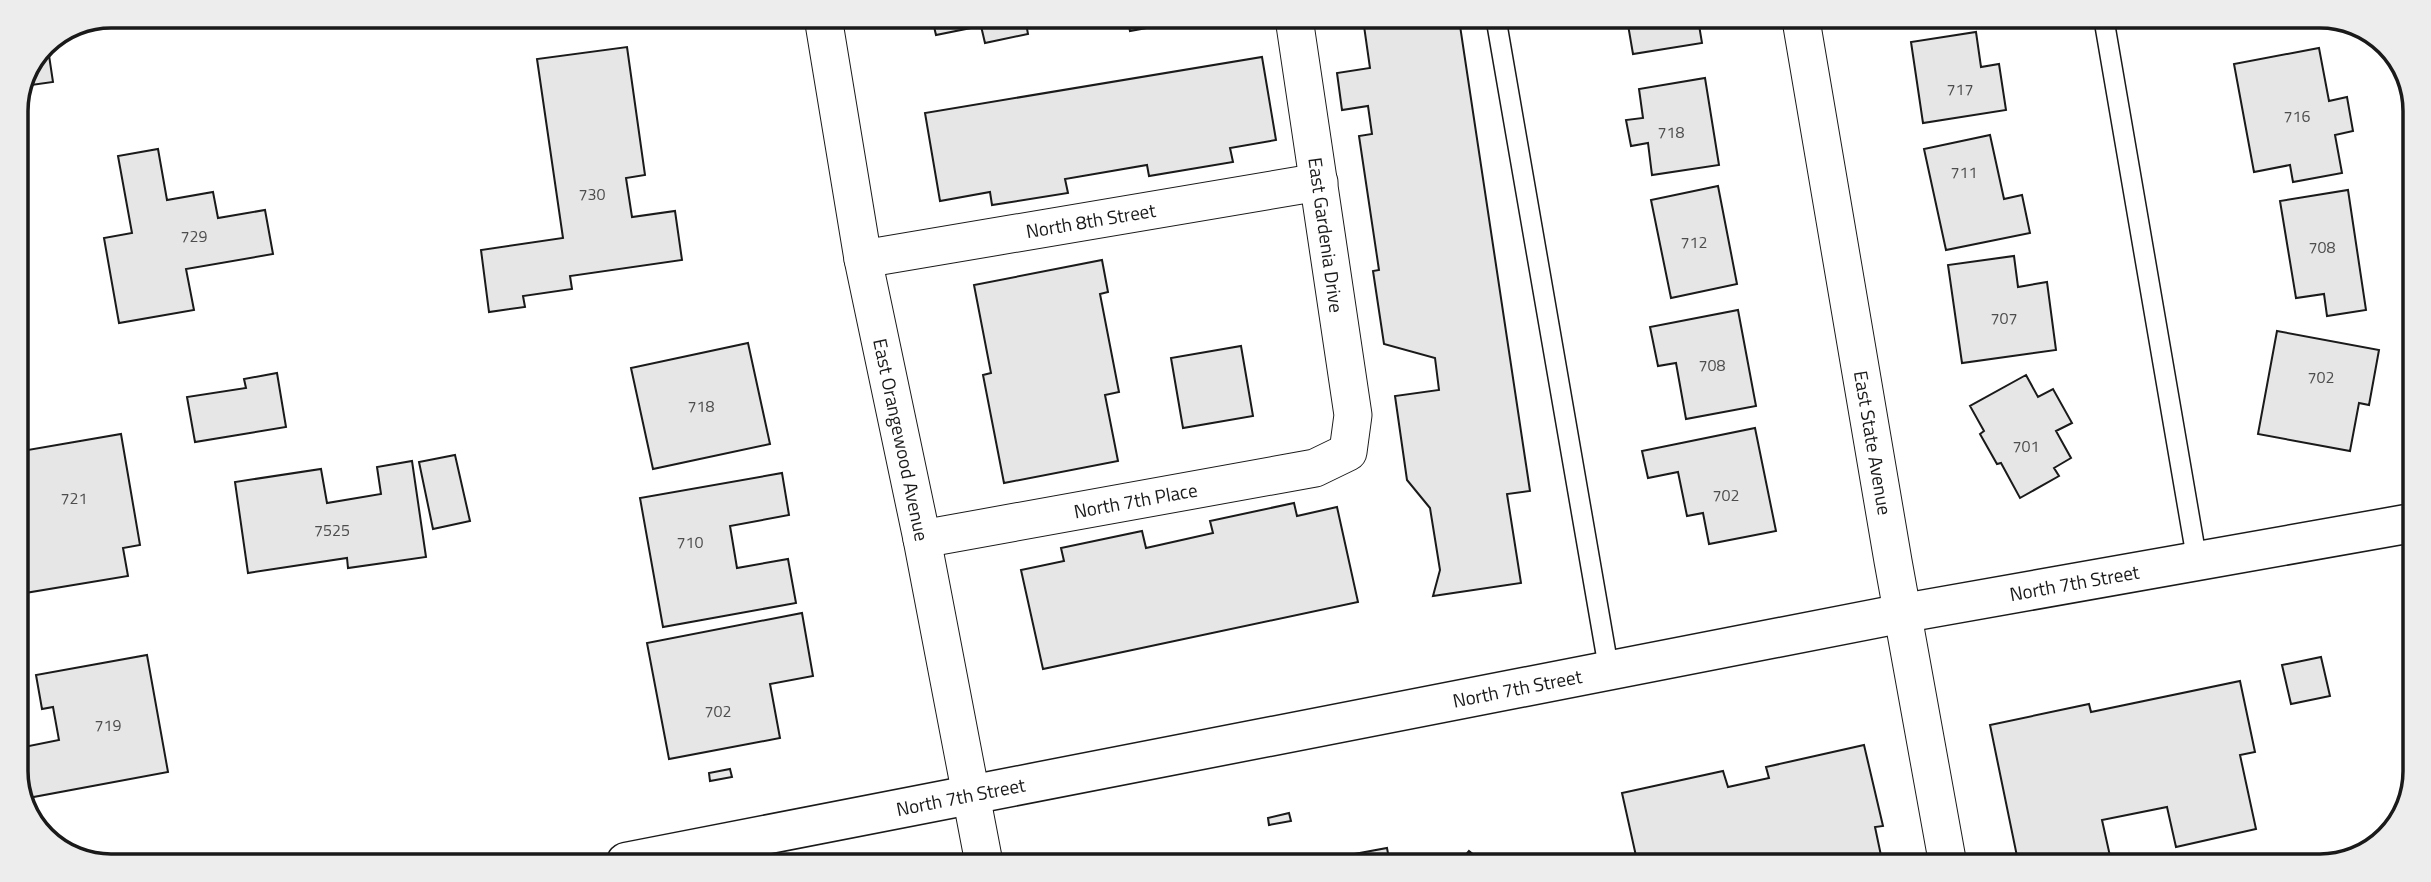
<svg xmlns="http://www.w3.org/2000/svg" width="2431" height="882" viewBox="0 0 2431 882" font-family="'Titillium Web',sans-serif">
<rect width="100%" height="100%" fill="#fff"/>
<path fill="#e6e6e6" stroke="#1a1a1a" stroke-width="2" d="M932 18H1025L1028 34 985 43 981 26 936 35Z
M1127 18H1201L1130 31Z
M1363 19H1459L1530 491 1507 494 1521 583 1433 596 1440 570 1430 508 1407 480 1395 396 1439 390 1435 358 1384 344 1373 271 1379 270 1359 136 1372 134 1368 106 1342 110 1337 73 1370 68Z
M1627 19H1698L1702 43 1633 54Z
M1976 32 1981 67 1999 64 2006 110 1923 123 1911 42Z
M47 42 53 82 24 86 44 43Z
M627 47 645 175 626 178 632 217 675 211 682 260 570 276 572 289 523 296 525 307 489 312 481 250 563 238 537 59Z
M2319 48 2329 101 2347 97 2353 131 2335 135 2342 173 2293 182 2290 165 2254 172 2234 64Z
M1262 57 1276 140 1230 148 1233 162 1149 176 1147 165 1065 179 1068 193 992 205 990 192 940 201 925 113Z
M1705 78 1719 165 1652 175 1648 143 1631 146 1626 120 1643 118 1639 89Z
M1990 135 2004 199 2022 195 2030 233 1946 250 1924 149Z
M158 149 167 200 213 192 218 218 265 210 273 254 186 269 194 310 119 323 104 238 132 233 118 156Z
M1718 186 1737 284 1671 298 1651 200Z
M2348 190 2366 310 2327 316 2324 294 2296 298 2280 201Z
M2014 256 2018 287 2047 282 2056 350 1962 363 1948 265Z
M1102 260 1108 292 1100 294 1119 392 1105 395 1118 461 1004 483 983 375 991 373 974 285Z
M1738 310 1756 406 1686 419 1676 363 1658 366 1650 327Z
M2277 331 2379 350 2369 405 2359 403 2350 451 2258 434Z
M748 343 770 444 653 469 631 368Z
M1241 346 1253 416 1183 428 1171 358Z
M277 373 286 427 195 442 187 397 246 388 244 379Z
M2026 375 2038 397 2053 389 2072 423 2056 431 2071 458 2054 468 2059 476 2020 498 2001 463 1997 464 1980 434 1984 431 1970 406Z
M1755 428 1776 531 1709 544 1703 513 1687 516 1678 472 1648 478 1642 451Z
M121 434 140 545 123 548 128 576 19 594 16 577V452Z
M455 455 470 521 433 529 419 462Z
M412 461 426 557 348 568 347 558 248 573 235 482 321 469 327 503 381 494 377 467Z
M782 473 789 515 730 526 737 568 788 559 796 603 663 627 640 498Z
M1294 503 1297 516 1337 507 1358 602 1043 669 1021 570 1064 561 1061 548 1142 531 1146 548 1213 533 1210 521Z
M802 613 813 676 770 684 780 738 669 759 647 643Z
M147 655 168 772 28 798 19 748 59 740 53 707 42 709 36 675Z
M2321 657 2330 696 2291 704 2282 665Z
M2240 681 2255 752 2240 755 2256 829 2176 847 2167 807 2102 820 2110 856 2067 866H2019L1990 725 2089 704 2091 712Z
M1864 745 1883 826 1875 827 1883 865H1638L1622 793 1723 771 1728 787 1769 778 1766 767Z
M730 769 732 777 710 781 709 773Z
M1289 813 1291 821 1269 825 1268 818Z
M1387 848 1390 864H1300Z
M1469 851 1485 864H1458Z"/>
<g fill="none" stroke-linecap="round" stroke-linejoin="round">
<g stroke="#1a1a1a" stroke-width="22">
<path id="service" d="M1496 19 1609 671
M2104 20 2197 561"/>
</g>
<g stroke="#1a1a1a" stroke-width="39">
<g id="minor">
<path id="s1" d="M823 17 863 259 922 539 984 863"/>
<path id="s2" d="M1801 20 1893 561 1948 865"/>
<path id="s3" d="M863 259 1319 182"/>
<path id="s4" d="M922 539 1315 468 1348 452 1353 415 1294 18"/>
</g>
</g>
<g stroke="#1a1a1a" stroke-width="41">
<g id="primary">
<path id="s5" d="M626 862 1904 613 2412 523"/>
</g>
</g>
<use href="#service" stroke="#fff" stroke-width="19"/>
<use href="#minor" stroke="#fff" stroke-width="37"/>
<use href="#primary" stroke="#fff" stroke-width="38"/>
</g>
<g text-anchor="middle" stroke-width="5" stroke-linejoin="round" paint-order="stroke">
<g font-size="16" fill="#4d4d4d">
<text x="1960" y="95">717</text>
<text x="2297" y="122">716</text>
<text x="1671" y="138">718</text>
<text x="1964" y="178">711</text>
<text x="592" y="200">730</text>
<text x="194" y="242">729</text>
<text x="1694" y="248">712</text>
<text x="2322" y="253">708</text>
<text x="2004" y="324">707</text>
<text x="1712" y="371">708</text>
<text x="2321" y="383">702</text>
<text x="701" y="412">718</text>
<text x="2026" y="452">701</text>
<text x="1726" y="501">702</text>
<text x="74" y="504">721</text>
<text x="332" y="536">7525</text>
<text x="690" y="548">710</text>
<text x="718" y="717">702</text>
<text x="108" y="731">719</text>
</g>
<g font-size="19" fill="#1a1a1a" stroke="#fff">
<text dy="7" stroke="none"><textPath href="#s3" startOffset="231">North 8th Street</textPath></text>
<text transform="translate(1326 235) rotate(82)" y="7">East Gardenia Drive</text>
<text dy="7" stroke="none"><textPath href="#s1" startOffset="430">East Orangewood Avenue</textPath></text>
<text dy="7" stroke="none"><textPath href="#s2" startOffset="429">East State Avenue</textPath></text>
<text dy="7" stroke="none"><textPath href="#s4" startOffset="217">North 7th Place</textPath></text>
<text dy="7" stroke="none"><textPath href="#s5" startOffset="1475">North 7th Street</textPath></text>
<text dy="7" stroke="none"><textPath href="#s5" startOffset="908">North 7th Street</textPath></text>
<text dy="7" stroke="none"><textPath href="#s5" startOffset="341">North 7th Street</textPath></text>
</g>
</g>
<path d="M0 0H2431V882H0ZM111 28H2320A83 83 0 0 1 2403 111V771A83 83 0 0 1 2320 854H111A83 83 0 0 1 28 771V111A83 83 0 0 1 111 28Z" fill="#ededed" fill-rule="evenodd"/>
<path fill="none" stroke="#1a1a1a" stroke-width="3.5" d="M111 28H2320A83 83 0 0 1 2403 111V771A83 83 0 0 1 2320 854H111A83 83 0 0 1 28 771V111A83 83 0 0 1 111 28Z"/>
</svg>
